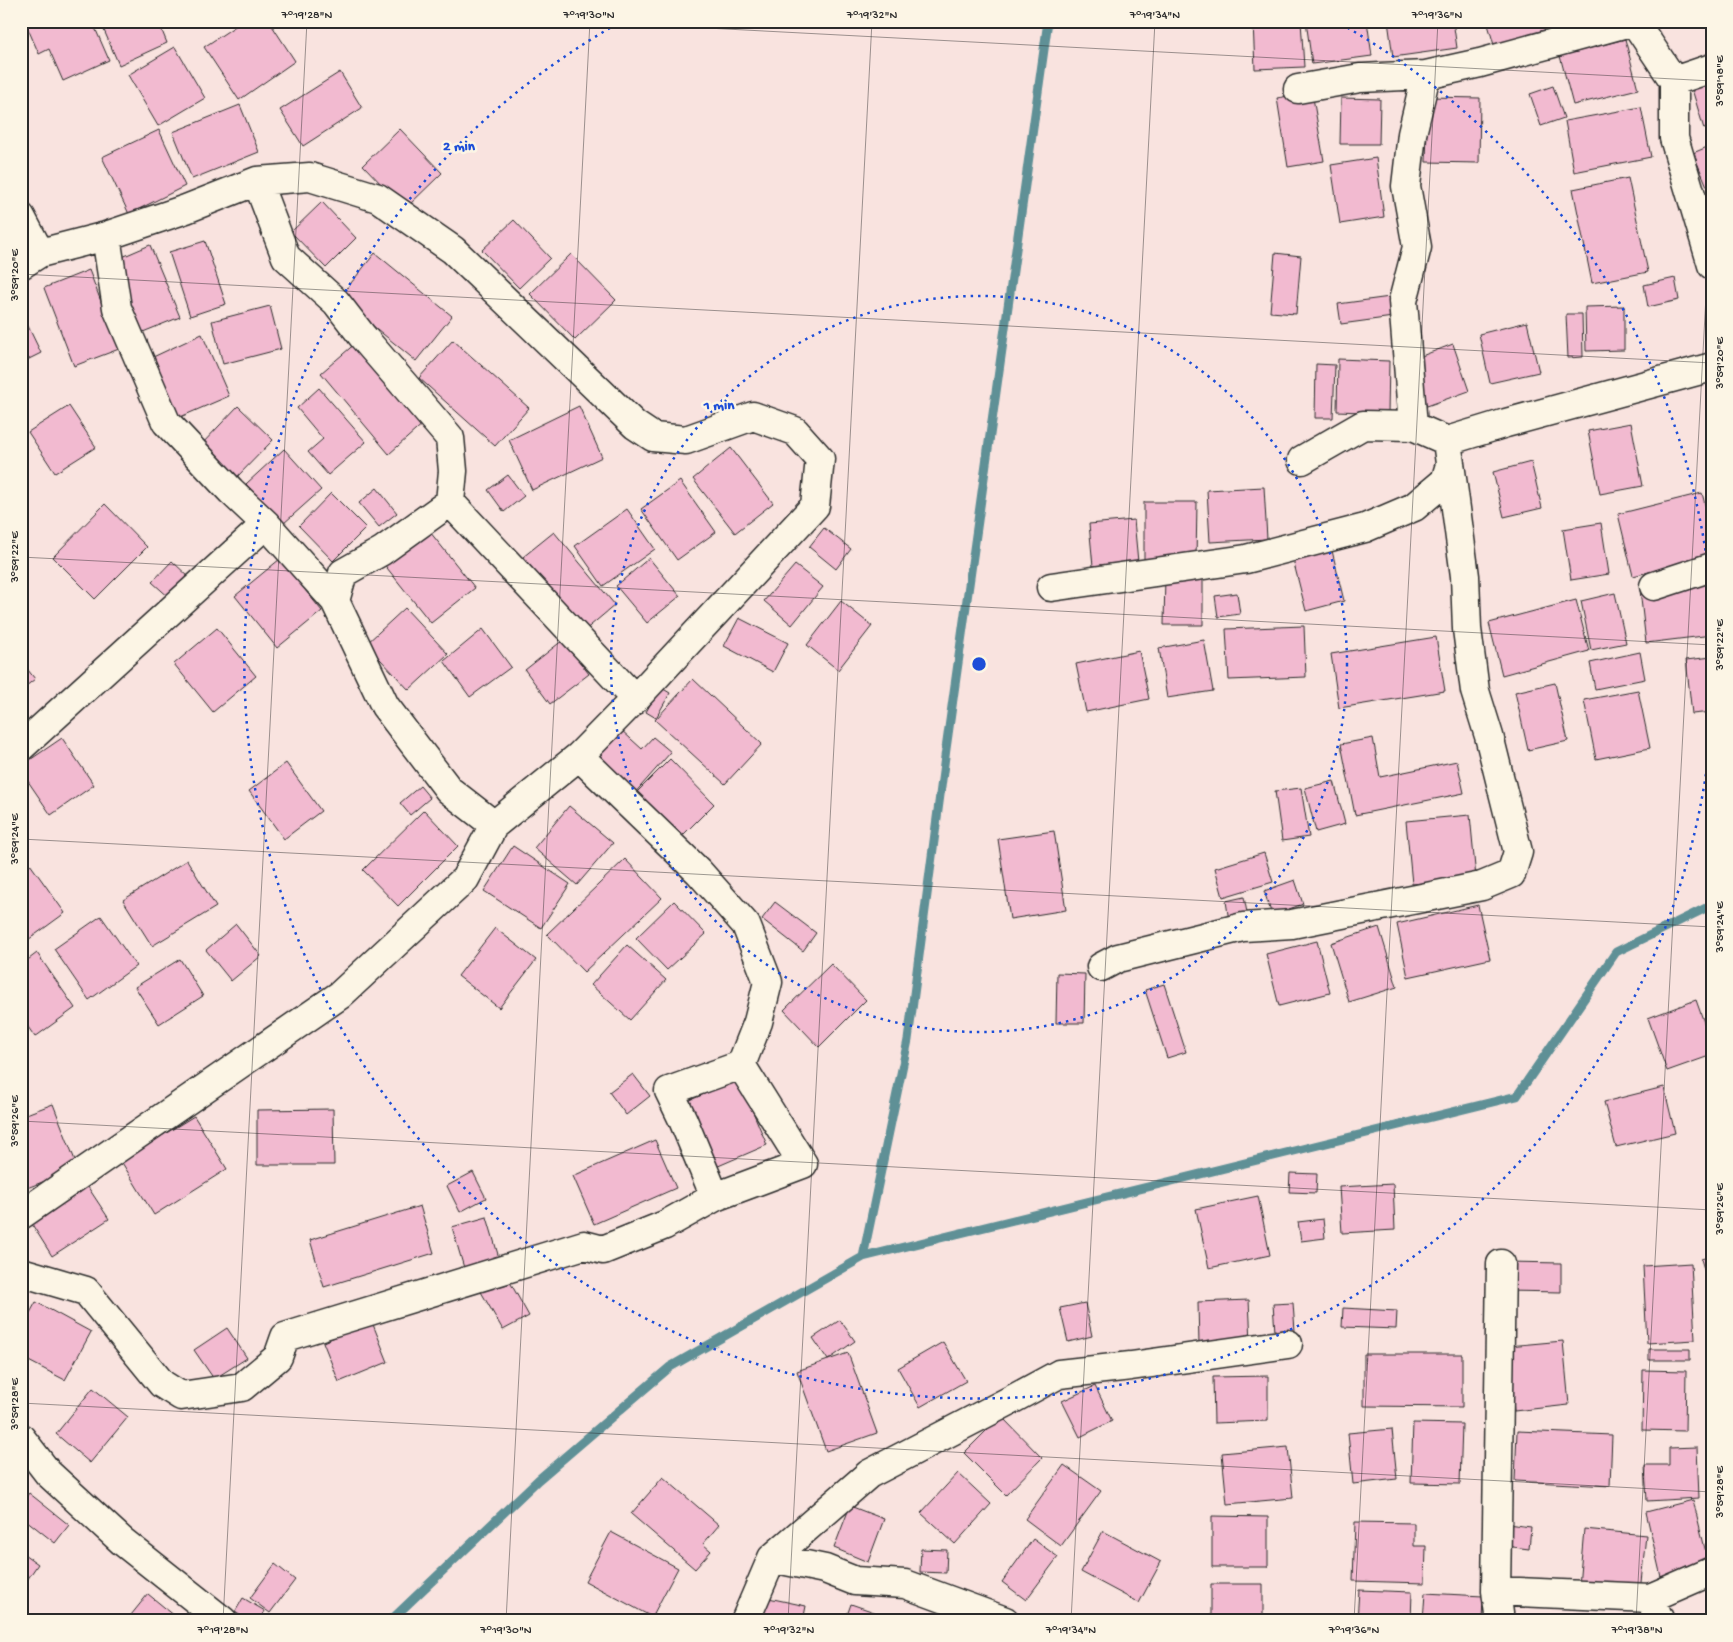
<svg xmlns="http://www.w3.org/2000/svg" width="1733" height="1642" viewBox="0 0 1733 1642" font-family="'Gochi Hand',sans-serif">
<rect width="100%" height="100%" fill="#f9e3df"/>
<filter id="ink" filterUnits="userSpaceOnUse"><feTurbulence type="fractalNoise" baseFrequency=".02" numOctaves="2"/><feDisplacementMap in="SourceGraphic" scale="10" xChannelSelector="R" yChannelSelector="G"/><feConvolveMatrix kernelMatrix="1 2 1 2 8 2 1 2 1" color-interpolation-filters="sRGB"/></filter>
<g filter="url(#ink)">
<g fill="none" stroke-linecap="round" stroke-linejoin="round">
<path stroke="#5f9096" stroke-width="9" d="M863 1257 908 1040 946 749 1048 21
M390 1621 538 1480 670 1367 863 1257 1517 1096 1616 952 1712 905"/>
</g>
<path fill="#f2bad0" stroke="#2b2b2b" d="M27 21H92L109 60 63 81 49 49 39 54 25 22Z
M100 21H158L167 43 119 65Z
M243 21H269L295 61 239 100 204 47Z
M1253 21H1301L1304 67 1255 69Z
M1306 21H1367L1372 56 1312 64Z
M1388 21H1453L1457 48 1393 57Z
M1487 21H1543L1546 30 1494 45Z
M1625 39 1638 89 1573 105 1560 56Z
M175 47 205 98 158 126 128 75Z
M340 72 362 108 303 146 280 110Z
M1712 72V127L1704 129 1689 79Z
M1553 86 1564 118 1541 126 1530 94Z
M1312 92 1324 161 1288 167 1277 98Z
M1428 97 1480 98 1479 163 1426 162Z
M1341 98 1380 99 1379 144H1340Z
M240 105 259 152 192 179 173 132Z
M1641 107 1651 157 1574 172 1565 121Z
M400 129 442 173 405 209 363 165Z
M159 130 185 186 129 214 102 157Z
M1712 145V198L1693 153Z
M1376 158 1384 217 1340 224 1331 165Z
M1628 178 1648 272 1592 283 1573 189Z
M322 202 356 238 326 268 291 232Z
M514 220 550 258 519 288 482 250Z
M205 241 226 304 190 316 169 252Z
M150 245 180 317 143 332 113 261Z
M375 253 452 316 416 361 339 298Z
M1275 253 1301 256 1296 314 1270 312Z
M571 254 616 300 575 340 530 294Z
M89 270 119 349 74 366 44 288Z
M1675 278 1679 300 1648 307 1644 285Z
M1390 297 1393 317 1341 324 1338 304Z
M270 306 281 349 223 364 212 321Z
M1624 306V350L1586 351 1585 307Z
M1566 314H1582L1583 357 1568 358Z
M1527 322 1539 372 1490 383 1479 334Z
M28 326 41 353 21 363V327L22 328Z
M202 334 229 396 178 418 151 358Z
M453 340 529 408 495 446 419 378Z
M357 342 425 422 389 454 321 373Z
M1453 344 1469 391 1427 406 1411 360Z
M1338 359 1389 361 1388 413 1337 411Z
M1316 364 1335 365 1333 418H1315Z
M319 388 366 442 328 475 308 452 323 439 297 408Z
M69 406 96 447 55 473 28 432Z
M238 406 273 440 234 480 200 446Z
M579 406 602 457 532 490 509 440Z
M1631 423 1643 486 1600 494 1588 431Z
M731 448 773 503 735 533 693 479Z
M284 449 321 490 283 524 246 484Z
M1531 462 1542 508 1504 517 1493 472Z
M508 475 524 496 504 512 488 490Z
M680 481 716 532 677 560 641 509Z
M1264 487 1267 539 1210 542 1207 490Z
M377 488 397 513 379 527 359 503Z
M331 493 366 528 333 561 299 526Z
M1702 493 1712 531V556L1633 576 1618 514Z
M1144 502H1197L1196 560 1144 559Z
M105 504 147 547 95 599 53 557Z
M627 509 655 549 603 586 575 546Z
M1134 520 1138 562 1093 566 1089 524Z
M1601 523 1609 574 1571 580 1563 529Z
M426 527 475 588 431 623 383 563Z
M824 528 851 549 836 569 809 547Z
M554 532 615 605 584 631 523 557Z
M1329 538 1344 601 1306 611 1290 548Z
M649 558 680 596 647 623 616 586Z
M280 559 322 611 277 648 235 596Z
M172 561 191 579 171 599 152 582Z
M795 565 823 587 792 625 764 601Z
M1165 575H1203V625H1164Z
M1712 582V635L1646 643 1640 590Z
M1237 593 1240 614 1218 617 1215 596Z
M1615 593 1626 643 1591 650 1581 601Z
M1576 600 1589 651 1502 675 1489 623Z
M841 601 872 626 838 670 807 645Z
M405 608 448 654 409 690 366 644Z
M739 618 788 643 773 672 724 646Z
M1304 626 1306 677 1229 680 1226 629Z
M217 628 256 676 213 712 174 664Z
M483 629 511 667 470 697 444 661Z
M1436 637 1445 691 1339 708 1331 654Z
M563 640 589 674 550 704 525 670Z
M1204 640 1213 691 1167 698 1159 648Z
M1139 651 1149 699 1086 712 1076 664Z
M1640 652 1645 679 1595 689 1590 663Z
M1712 657V712L1692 714 1686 660Z
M21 661 35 679 21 690Z
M693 679 762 744 725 784 655 720Z
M1555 683 1568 741 1528 750 1515 692Z
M660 687 670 693 656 718 646 712Z
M1638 690 1650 748 1596 759 1584 700Z
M620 729 642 749 653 737 671 752 633 795 593 759Z
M62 738 94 785 51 815 21 771V766Z
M1373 738 1380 777 1457 761 1464 793 1355 815 1341 744Z
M670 759 714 804 678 840 634 795Z
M286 763 321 811 284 839 249 791Z
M1334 781 1345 824 1316 832 1305 788Z
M420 786 430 798 410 815 400 803Z
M1301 788 1309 837 1282 841 1275 791Z
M569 806 613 843 577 885 534 848Z
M424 810 458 846 398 906 363 870Z
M1470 815 1476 878 1412 884 1406 821Z
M1054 831 1066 910 1010 919 998 839Z
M513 846 570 884 541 928 484 891Z
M1264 853 1273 882 1223 897 1215 868Z
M625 859 662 898 584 972 547 934Z
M187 860 216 907 152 946 123 900Z
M30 864 65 913 21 945V870Z
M1295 880 1303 904 1272 915 1264 891Z
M1244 897 1248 918 1229 921 1226 901Z
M674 901 706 934 667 970 636 938Z
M775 902 816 933 803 951 762 919Z
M1478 905 1490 959 1408 977 1397 924Z
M101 916 136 966 89 1000 54 949Z
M236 924 261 956 231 981 206 950Z
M1379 927 1397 987 1349 1002 1331 943Z
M495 928 536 960 499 1008 458 976Z
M1317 941 1330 993 1279 1006 1266 954Z
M627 945 666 980 630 1020 591 985Z
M37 953 75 1008 35 1037 21 1017V965Z
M180 959 203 996 159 1024 135 987Z
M831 964 866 1000 819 1047 784 1010Z
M1057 973 1085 974 1084 1023H1056Z
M1164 984 1186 1052 1167 1058 1145 990Z
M1696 1000 1712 1045V1055L1667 1071 1648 1018Z
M633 1074 650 1096 626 1115 609 1092Z
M739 1079 767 1145 716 1167 688 1101Z
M1664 1087 1675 1133 1616 1147 1604 1102Z
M53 1104 78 1168 22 1190 21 1116Z
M333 1109 334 1165H257V1110Z
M194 1116 227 1169 154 1215 121 1161Z
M655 1140 676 1188 594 1224 573 1176Z
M473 1172 486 1198 460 1212 447 1186Z
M1290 1173 1317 1174 1316 1193 1289 1192Z
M84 1181 109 1219 52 1256 28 1218Z
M1393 1184 1395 1230 1342 1233 1339 1187Z
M1258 1196 1270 1255 1209 1268 1196 1209Z
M420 1206 434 1253 324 1287 310 1240Z
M487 1217 499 1258 464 1268 452 1227Z
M1323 1219 1325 1238 1301 1241 1298 1222Z
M1712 1256V1296L1701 1259Z
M1507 1262 1561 1263V1292L1507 1291Z
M1691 1263 1695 1340 1647 1343 1643 1266Z
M506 1275 529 1316 503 1330 480 1290Z
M1249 1300 1251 1342 1199 1345 1198 1302Z
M36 1302 91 1332 65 1380 21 1357V1329Z
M1085 1303 1092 1336 1068 1342 1060 1308Z
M1293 1303 1295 1331 1275 1332 1273 1304Z
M1343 1308 1397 1311 1396 1329 1342 1327Z
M840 1320 855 1341 828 1360 813 1338Z
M372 1322 388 1362 339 1382 323 1342Z
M227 1328 247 1358 214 1379 194 1350Z
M1563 1341 1569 1405 1514 1411 1508 1346Z
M943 1342 966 1381 920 1407 898 1368Z
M1649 1349H1690V1360H1649Z
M848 1353 877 1433 826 1451 797 1371Z
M1364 1354H1462V1407L1364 1406Z
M1643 1370 1686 1371 1685 1431 1642 1430Z
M1268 1376V1421L1214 1423 1213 1377Z
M1095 1386 1112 1421 1080 1437 1062 1401Z
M93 1388 128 1417 90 1463 56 1434Z
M1001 1416 1042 1458 1006 1495 964 1453Z
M1413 1423 1462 1424 1460 1484 1411 1483Z
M1392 1429 1397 1479 1353 1484 1348 1433Z
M1517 1431 1612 1435 1610 1486 1515 1481Z
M1288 1447 1293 1498 1227 1504 1222 1453Z
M1697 1447 1699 1498 1647 1501 1645 1465H1669V1448Z
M1064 1465 1101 1491 1061 1546 1025 1519Z
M958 1473 991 1504 955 1544 921 1513Z
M663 1477 719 1525 703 1544 711 1551 695 1569 631 1514Z
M29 1493 69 1525 55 1543 21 1516V1503Z
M1693 1500 1709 1565 1661 1577 1646 1512Z
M850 1506 884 1519 868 1562 834 1548Z
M1212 1516 1268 1517V1567H1212Z
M1355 1522 1414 1523V1546H1426L1425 1583 1353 1581Z
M1507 1524 1531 1527 1529 1549 1505 1546Z
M1584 1529 1646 1535 1640 1592 1579 1586Z
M1103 1531 1161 1562 1139 1603 1081 1572Z
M611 1532 678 1568 652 1617 585 1581Z
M1033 1539 1058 1557 1026 1600 1002 1582Z
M921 1549 947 1550 946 1573 920 1572Z
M21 1552 38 1564 23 1586 21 1584Z
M275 1564 295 1580 270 1613 250 1598Z
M1211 1584H1263V1621H1211Z
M1359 1590 1412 1592 1411 1621H1357Z
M1425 1593 1483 1596 1482 1621H1423Z
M148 1594 181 1621H139L131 1615Z
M764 1597 806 1606 803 1621H759Z
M243 1598 265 1611 259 1621H249L235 1612Z
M851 1604 900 1621H845Z"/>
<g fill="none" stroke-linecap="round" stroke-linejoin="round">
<g stroke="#2b2b2b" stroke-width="31">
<path id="minor" d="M1634 21 1674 81V138L1712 265
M1674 81 1712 68
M1298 89 1360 78 1426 75
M21 217 40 253
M106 236 117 308 166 422 231 491 266 524 335 601 343 573 382 551 450 502 453 471 450 438 363 337 336 302 286 257 257 181
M21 265 40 253 106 236 186 209 257 181 310 177 378 198 453 250 635 425 653 437 686 440 753 416 795 431 820 459 815 506 635 699 579 756 494 825 465 879 340 995 21 1215
M1413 426 1403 301 1417 247 1406 186 1412 134 1426 75 1480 63 1634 21
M1302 460 1363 425 1413 426 1447 441 1506 423 1712 367
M450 502 635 699
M1654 586 1712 567
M1051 587 1246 559 1365 528 1414 507 1445 481 1449 468
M335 601 385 706 449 790 494 825
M21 747 266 524
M579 756 699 872 746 925 768 982 758 1022 741 1065 669 1091 683 1120 715 1197
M1101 967 1118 958 1243 927 1292 924 1482 886 1511 874 1518 852 1489 736 1475 691 1467 629 1465 576 1447 441
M21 1272 86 1291 162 1384 181 1396 242 1387 278 1357 285 1337 584 1245 603 1250 665 1225 715 1197 803 1164 741 1065
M21 1438 48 1473 122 1541 223 1621
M772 1558 825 1569 855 1581 905 1584 1005 1621
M1496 1591 1650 1598 1712 1571
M1650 1598 1660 1621
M745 1621 772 1558 869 1474 1013 1399 1059 1374 1131 1366 1288 1344
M1500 1621 1496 1591 1501 1264"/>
</g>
<use href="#minor" stroke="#fcf5e5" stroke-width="28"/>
</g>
</g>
<path fill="none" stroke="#2b2b2b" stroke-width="1" stroke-opacity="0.45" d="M574 21 1712 81M21 80 24 21M21 274 1712 363M21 557 1712 645M21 839 1712 927M21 1121 1712 1210M21 1403 1712 1492M223 1621 307 21M506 1621 590 21M788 1621 872 21M1071 1621 1155 21M1354 1621 1438 21M1636 1621 1712 182"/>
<g fill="none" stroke="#1d4ed8" stroke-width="2.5" stroke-dasharray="2.5 5">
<circle cx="979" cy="664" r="368"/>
<path d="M1712 722A735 735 0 1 1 617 24M1341 24A735 735 0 0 1 1712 606"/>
</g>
<circle cx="979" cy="664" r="8" fill="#1d4ed8" stroke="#fcf5e5" stroke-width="2.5"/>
<g font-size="15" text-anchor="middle" font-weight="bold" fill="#1d4ed8" stroke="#fcf5e5" stroke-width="5" stroke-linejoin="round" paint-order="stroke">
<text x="459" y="150">2 min</text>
<text x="719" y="409">1 min</text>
</g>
<rect width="1733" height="1642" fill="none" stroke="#fcf5e5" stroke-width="55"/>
<rect x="28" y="28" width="1678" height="1586" fill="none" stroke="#2b2b2b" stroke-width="2"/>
<g font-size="12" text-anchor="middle" fill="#2b2b2b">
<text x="307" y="18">7°19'28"N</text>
<text x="589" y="18">7°19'30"N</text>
<text x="872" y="18">7°19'32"N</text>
<text x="1155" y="18">7°19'34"N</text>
<text x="1437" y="18">7°19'36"N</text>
<text transform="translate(1719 81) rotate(-90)" y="4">3°59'18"E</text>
<text transform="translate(14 275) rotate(-90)" y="4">3°59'20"E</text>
<text transform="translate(1719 363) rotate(-90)" y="4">3°59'20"E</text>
<text transform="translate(14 557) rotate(-90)" y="4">3°59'22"E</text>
<text transform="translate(1719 645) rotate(-90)" y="4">3°59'22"E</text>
<text transform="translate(14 839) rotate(-90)" y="4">3°59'24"E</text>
<text transform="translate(1719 927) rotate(-90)" y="4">3°59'24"E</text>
<text transform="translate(14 1121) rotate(-90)" y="4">3°59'26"E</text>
<text transform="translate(1719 1209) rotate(-90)" y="4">3°59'26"E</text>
<text transform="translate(14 1404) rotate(-90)" y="4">3°59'28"E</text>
<text transform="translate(1719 1492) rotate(-90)" y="4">3°59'28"E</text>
<text x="223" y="1633">7°19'28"N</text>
<text x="506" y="1633">7°19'30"N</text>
<text x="789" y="1633">7°19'32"N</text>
<text x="1071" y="1633">7°19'34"N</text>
<text x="1354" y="1633">7°19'36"N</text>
<text x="1637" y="1633">7°19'38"N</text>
</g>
</svg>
